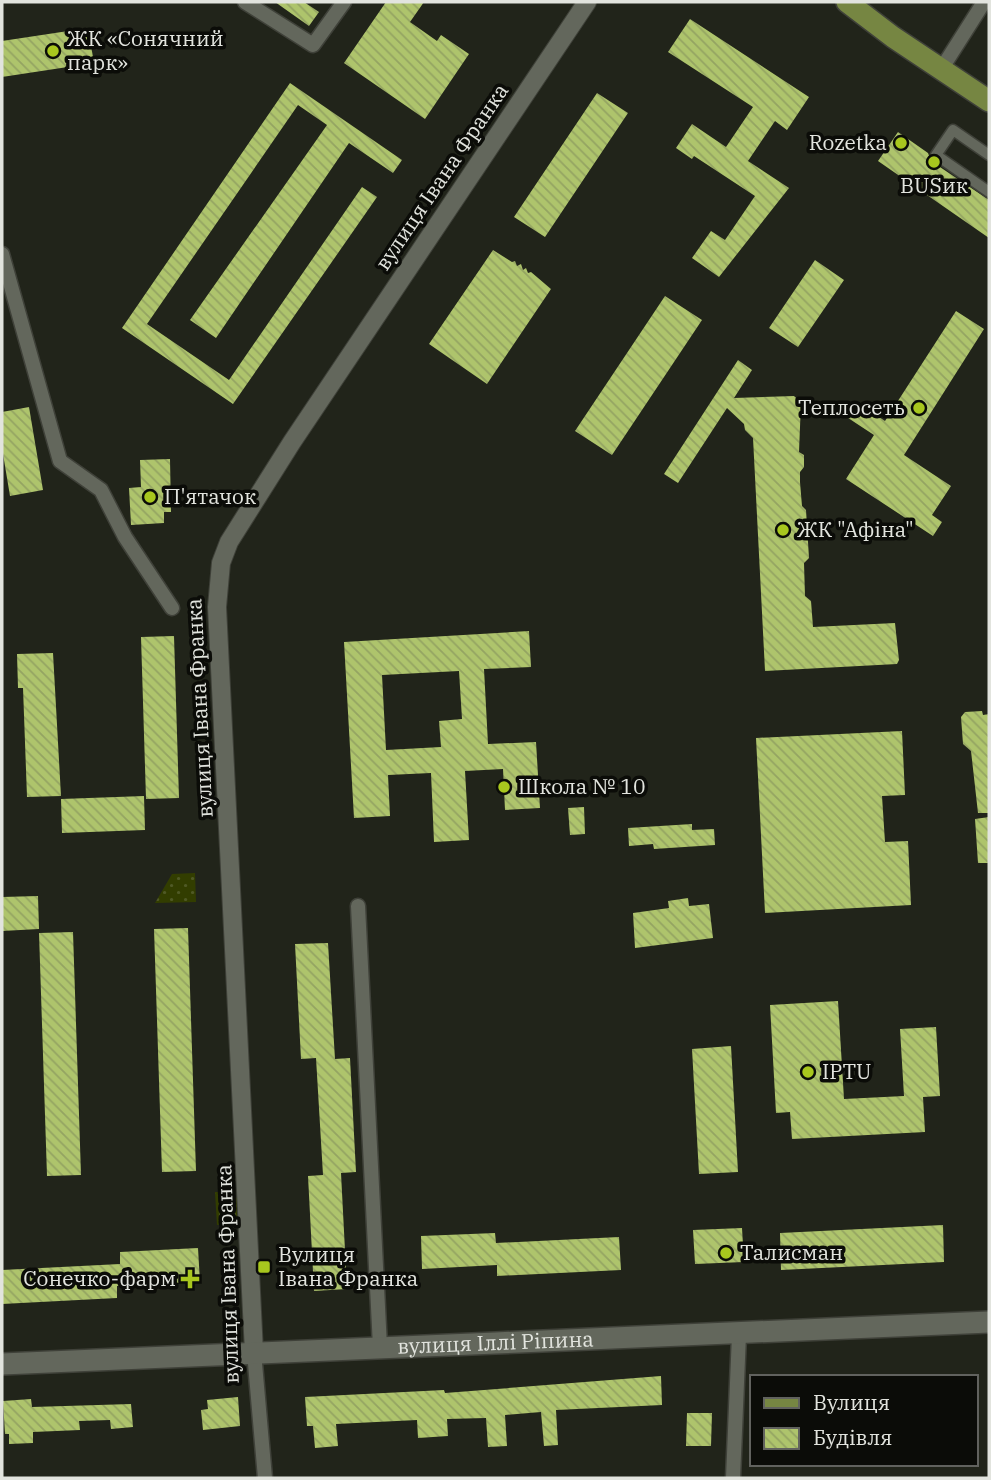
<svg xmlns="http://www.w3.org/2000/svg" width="991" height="1480" viewBox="0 0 991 1480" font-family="'IBM Plex Serif',serif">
<defs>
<pattern id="grass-dots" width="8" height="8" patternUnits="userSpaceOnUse" patternTransform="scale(1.75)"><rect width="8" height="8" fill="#323d00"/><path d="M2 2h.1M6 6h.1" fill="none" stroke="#4f5925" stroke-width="1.8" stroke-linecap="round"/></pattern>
<pattern id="building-back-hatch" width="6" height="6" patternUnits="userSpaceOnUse" patternTransform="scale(1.75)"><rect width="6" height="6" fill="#aec46c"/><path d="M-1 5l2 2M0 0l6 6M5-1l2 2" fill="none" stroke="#94a462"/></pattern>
</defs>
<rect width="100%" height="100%" fill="#21241a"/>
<path fill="url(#grass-dots)" d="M195 873 196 902 155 903 172 874Z
M215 1192H227L238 1199V1222L217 1225Z"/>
<path fill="url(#building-back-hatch)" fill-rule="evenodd" d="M275 2H304L319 12 309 26Z
M386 2H424L410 22 437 41 441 35 469 54 425 119 344 63Z
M690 19 809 97 787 130 775 121 748 161 789 188 719 277 692 258 711 231 725 240 755 196 694 156 692 159 676 148 692 124 726 147 753 107 668 52Z
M88 28 94 63 2 77V41Z
M290 83 402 160 393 173 349 143 216 338 190 320 327 125 298 105 147 324 229 380 362 187 377 197 233 404 122 328Z
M597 93 628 113 545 237 514 217Z
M898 132 928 153 931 161 989 200V238L878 161Z
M493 250 512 262 515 261 517 266 521 264 523 270 526 268 528 273 531 272 551 289 487 384 429 344Z
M815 260 844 280 798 347 769 328Z
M665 296 702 320 612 455 575 431Z
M956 311 984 329 904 455 951 486 932 515 942 522 933 536 846 479 874 435 845 416 855 401 885 421Z
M738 360 752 370 734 398 794 396 801 402 799 452 804 455V467L800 472V482L802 506 806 510 809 558 804 563 805 596 811 601 813 627 895 623 899 660 897 664 765 671 753 438 745 430 744 424 727 408 678 483 664 474Z
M29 407 43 490 10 496 2 448V412Z
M170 459 171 512H164V523L131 525 129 488 141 487 140 460Z
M529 631 531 667 484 669 488 744 536 742 540 808 505 810 503 769 465 771 469 840 434 842 431 773 388 775 390 816 354 818 344 642ZM459 671 462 719 439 721 441 747 386 750 382 675Z
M174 636 179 798 146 799 141 637Z
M53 653 61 796 27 797 23 688H18L17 654Z
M982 711 983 715 989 714V813H978L971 751 963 744 961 717 965 712Z
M902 731 905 795 882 796 885 842 908 841 911 905 765 913 756 738Z
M144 796 145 830 62 833 61 799Z
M584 807 585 834 570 835 568 808Z
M989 817V863H978L975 819Z
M692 824V830L714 829 715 845 654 849 653 844 629 846 628 828Z
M38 896 39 929 2 931V897Z
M688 898 689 906 709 904 713 938 635 948 633 913 669 908 668 901Z
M188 928 196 1171 162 1172 154 929Z
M73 932 81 1175 47 1176 39 933Z
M328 943 335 1059 350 1058 356 1172 341 1173 347 1289 314 1291 308 1176 323 1175 316 1058 301 1059 295 944Z
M838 1001 844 1099 904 1096 900 1029 936 1027 940 1096 923 1097 925 1132 792 1139 790 1112 776 1113 770 1005Z
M731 1046 738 1172 699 1174 692 1049Z
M943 1225 944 1262 781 1270 780 1233Z
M742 1228 744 1262 695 1264 693 1230Z
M495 1233 496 1243 619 1237 621 1270 497 1276V1265L422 1269 421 1236Z
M198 1248 200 1282 117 1286V1298L2 1304V1270L120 1264V1252Z
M661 1376 662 1405 556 1410 558 1445 544 1446 541 1412 505 1415 507 1446 488 1447 486 1418 447 1419 448 1436 418 1438 417 1420 336 1424 338 1446 315 1448 313 1426H307L305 1397 444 1390 445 1393Z
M238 1397 240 1426 203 1430 201 1410 208 1409 207 1400Z
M31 1399 32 1407 131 1404 133 1427 111 1429 110 1420 79 1421 80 1430 33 1432V1443L9 1444V1434H5L3 1401Z
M687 1413H712L711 1446H686Z"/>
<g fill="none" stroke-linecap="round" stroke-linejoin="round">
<g stroke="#3f4139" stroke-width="13">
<path id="pedestrian" d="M989 155 953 130 936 155 989 192"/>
</g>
<g stroke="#3f4139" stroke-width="17">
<path id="minor" d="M245 2 313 45 344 2
M942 68 984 2
M2 254 60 461 101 490 125 537 172 608
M358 906 380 1347
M254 1352 265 1478
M733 1478 739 1335"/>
</g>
<g stroke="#3f4139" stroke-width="20">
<path id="tertiary" d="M254 1352 217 607 221 563 229 542 292 442 587 2"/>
</g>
<g stroke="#3f4139" stroke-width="24">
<g id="secondary">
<path id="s1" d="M2 1364C331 1347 660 1339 989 1322"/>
</g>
</g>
<g stroke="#3f4139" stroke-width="24">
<path id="primary" d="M847 2 893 37 989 101"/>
</g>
<use href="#pedestrian" stroke="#63675c" stroke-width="10"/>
<use href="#minor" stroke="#63675c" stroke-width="14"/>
<use href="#tertiary" stroke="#63675c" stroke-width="18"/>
<use href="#secondary" stroke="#63675c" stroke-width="21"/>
<use href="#primary" stroke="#768642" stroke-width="21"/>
</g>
<g fill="#a8c71e" stroke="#0b0c08" stroke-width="2.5">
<circle cx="53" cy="51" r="7"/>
<circle cx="901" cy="143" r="7"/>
<circle cx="934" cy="162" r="7"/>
<circle cx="919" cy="408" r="7"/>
<circle cx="150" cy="497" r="7"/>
<circle cx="783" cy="530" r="7"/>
<circle cx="504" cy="787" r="7"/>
<circle cx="808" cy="1072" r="7"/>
<circle cx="726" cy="1253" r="7"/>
<rect x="257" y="1260" width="14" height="14" rx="3.5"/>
<path d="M186.5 1268.5h7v7h7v7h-7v7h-7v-7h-7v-7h7z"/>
</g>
<g text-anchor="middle" stroke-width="7" stroke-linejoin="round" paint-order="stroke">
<g font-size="21" fill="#e2e4de" stroke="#0b0c08" text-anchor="start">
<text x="67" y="46">ЖК «Сонячний<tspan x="67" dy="24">парк»</tspan></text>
<text x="887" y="150" text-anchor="end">Rozetka</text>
<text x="934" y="193" text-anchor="middle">BUSик</text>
<text x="905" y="415" text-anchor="end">Теплосеть</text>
<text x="164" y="504">П'ятачок</text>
<text x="797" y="537">ЖК "Афіна"</text>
<text x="518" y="794">Школа № 10</text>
<text x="822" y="1079">IPTU</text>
<text x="740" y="1260">Талисман</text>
<text x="278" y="1262">Вулиця<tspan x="278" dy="24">Івана Франка</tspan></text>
<text x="176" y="1286" text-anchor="end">Сонечко-фарм</text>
</g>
<g font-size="21" fill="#e2e4de" stroke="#0b0c08">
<text transform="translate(442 177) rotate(-56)" y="7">вулиця Івана Франка</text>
<text transform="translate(200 708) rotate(-93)" y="7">вулиця Івана Франка</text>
<text transform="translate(228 1274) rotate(-92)" y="7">вулиця Івана Франка</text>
<text dy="7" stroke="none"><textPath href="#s1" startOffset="494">вулиця Іллі Ріпина</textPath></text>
</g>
</g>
<rect width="991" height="1480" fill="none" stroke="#e2e4de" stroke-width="7"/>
<rect x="750" y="1375" width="228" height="91" fill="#0b0c08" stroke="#61625e" stroke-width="2"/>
<rect x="764" y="1398" width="35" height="10" fill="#768642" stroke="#61625e" stroke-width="2"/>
<text x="813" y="1410" font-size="21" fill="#e2e4de">Вулиця</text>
<rect x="764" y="1428" width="35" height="21" fill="url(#building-back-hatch)" stroke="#61625e" stroke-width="2"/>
<text x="813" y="1445" font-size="21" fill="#e2e4de">Будівля</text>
</svg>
